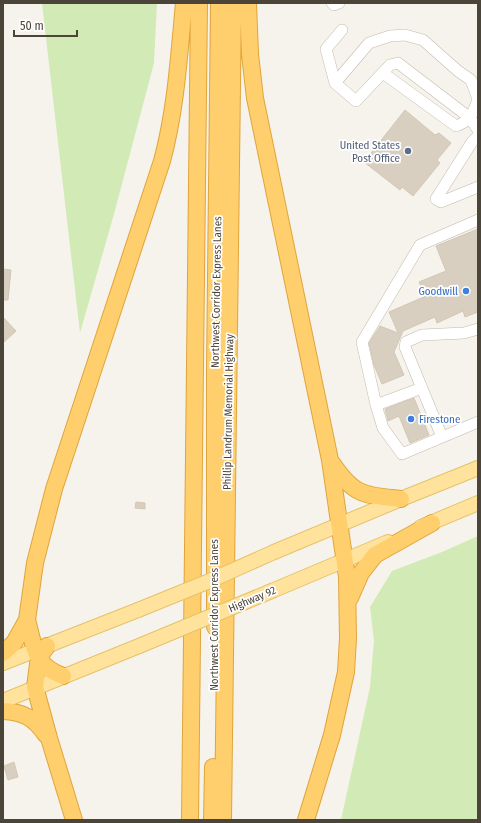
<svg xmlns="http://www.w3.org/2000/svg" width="481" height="823" viewBox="0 0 481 823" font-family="'Fira Sans Condensed',sans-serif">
<rect width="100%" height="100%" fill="#f6f3ec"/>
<path fill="#d2eab5" d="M42 3H157L154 63 114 214 80 333Z
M478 536V820H341L370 687 374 641 370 607 392 571 442 552Z"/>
<path fill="#d8cfc1" stroke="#d3c7b4" d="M405 110 435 135 439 133 451 143 437 160 440 163 413 196 402 187 400 190 364 162Z
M478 229V312L465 317 463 311 437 323 435 317 403 331 394 352 404 375 382 384 374 365 369 343 380 326 398 333 389 312 426 296 419 282 446 271 436 246Z
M3 269 11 270 8 300H3Z
M3 317 16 331 3 343Z
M414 398 429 435 410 443 399 416 388 421 385 409Z
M136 502 145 503V509L135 508Z
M14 762 18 777 8 780 4 766Z"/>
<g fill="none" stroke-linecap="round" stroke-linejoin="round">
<g stroke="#c2bbae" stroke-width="12">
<path id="minor" d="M332 3 334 5 339 3
M383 73 456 126C472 120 472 114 478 100
M335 83 326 49 342 30
M478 99 471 80 458 71 423 40 405 35 390 36 369 43 335 83 356 101 390 65 398 63 470 118 478 130
M478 136 472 142 436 199 441 202 478 187
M478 220 420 245 362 342 376 405 383 428 402 454 478 422
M376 405 422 388
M442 437 405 347 406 342 422 335 464 333 478 329"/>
</g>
<g stroke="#e6c16a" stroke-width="16">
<path id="major" d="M421 527 478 503
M274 552 401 499 478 468
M274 590 388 542
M3 663 138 610
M3 701 139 646"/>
</g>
<g stroke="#e0a43c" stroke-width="18">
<path id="highway" d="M248 3 250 54 255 98 330 460 347 577 348 638 346 672 332 735 306 820
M332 463C354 496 364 495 401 499
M350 598 361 573 375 555 432 523
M27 620C35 648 33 665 63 676
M215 627V370L219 3
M47 646 42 653 38 664 35 687 49 738 74 820
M3 653 14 643 27 620 35 563 54 489 162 161C176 109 179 56 184 3
M3 711C24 712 34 718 46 735
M190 820 199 3
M212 820 213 767
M223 820 233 3"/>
</g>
<use href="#minor" stroke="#fff" stroke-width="11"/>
<use href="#major" stroke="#ffe39c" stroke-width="14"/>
<use href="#highway" stroke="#ffcf6e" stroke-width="16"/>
<g stroke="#e6c16a" stroke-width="16" stroke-linecap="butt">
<path id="major-bridge" d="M138 610 207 582 274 552
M139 646 274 590"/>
</g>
<use href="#major-bridge" stroke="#ffe39c" stroke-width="14"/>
</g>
<circle fill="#5c6f8a" stroke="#fff" stroke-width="1.5" cx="408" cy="151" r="4"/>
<g fill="#3f7fe0" stroke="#fff" stroke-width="1.5">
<circle cx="466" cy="291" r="4"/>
<circle cx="411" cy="419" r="4"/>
</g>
<g text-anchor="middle" stroke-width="3.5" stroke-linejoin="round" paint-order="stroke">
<g font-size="11" fill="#4e5e75" stroke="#fff" text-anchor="end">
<text x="400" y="149">United States<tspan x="400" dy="13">Post Office</tspan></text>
</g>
<g font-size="11" fill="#366cbe" stroke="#fff" text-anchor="end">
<text x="458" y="295">Goodwill</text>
<text x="419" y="423" text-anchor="start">Firestone</text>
</g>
<g font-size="11" fill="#4b4439" stroke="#fff">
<text transform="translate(216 292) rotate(-89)" y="4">Northwest Corridor Express Lanes</text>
<text transform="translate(228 412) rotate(-89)" y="4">Phillip Landrum Memorial Highway</text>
<text transform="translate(252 599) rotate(-23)" y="4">Highway 92</text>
<text transform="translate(214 615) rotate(-90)" y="4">Northwest Corridor Express Lanes</text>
</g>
</g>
<rect width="481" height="823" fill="none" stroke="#4b4439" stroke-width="8"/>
<path d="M14 30v6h63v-6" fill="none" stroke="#4b4439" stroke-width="2"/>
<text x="20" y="30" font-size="12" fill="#4b4439" stroke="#ffffff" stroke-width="3" paint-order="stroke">50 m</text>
</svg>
